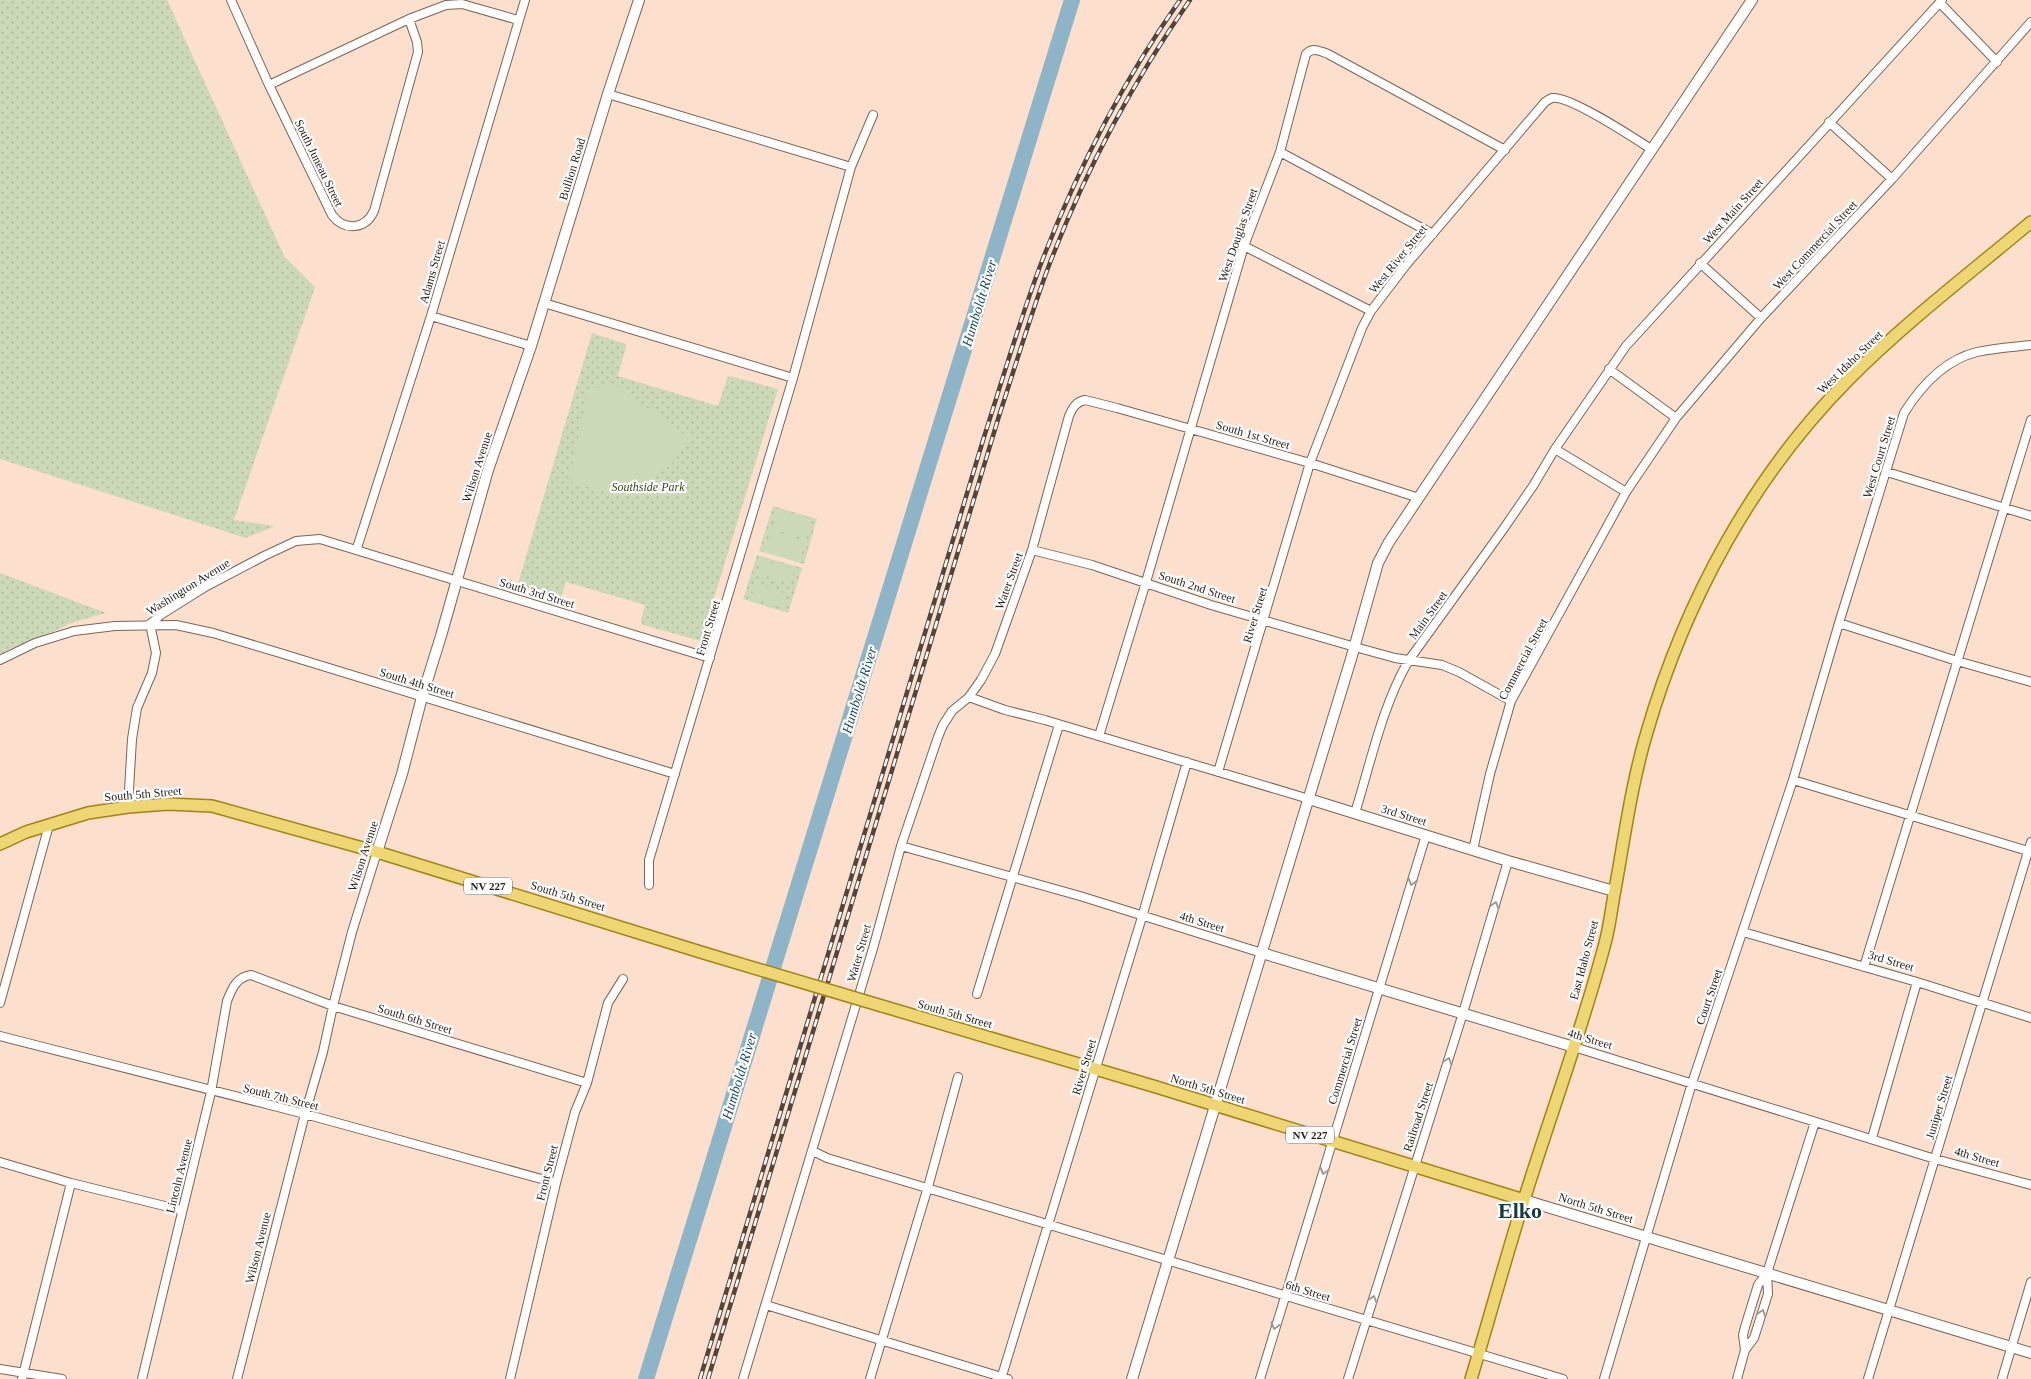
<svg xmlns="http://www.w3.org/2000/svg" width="2031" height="1379" viewBox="0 0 2031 1379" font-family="'Times New Roman',serif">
<defs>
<pattern id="grass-dots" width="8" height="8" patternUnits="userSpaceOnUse" patternTransform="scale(1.25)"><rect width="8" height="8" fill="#cbd9b9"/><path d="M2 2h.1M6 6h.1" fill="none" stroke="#aeba9e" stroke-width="1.8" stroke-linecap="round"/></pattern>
</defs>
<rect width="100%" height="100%" fill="#fddfcd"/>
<path fill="url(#grass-dots)" d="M0 0H167L284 256 315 287 234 520 275 526 246 538 0 459Z
M592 333 626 344V347L618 376 718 406 727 378 730 376 778 389 701 641 643 625 641 621 645 605 566 582 561 597 558 599 517 587Z
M773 506 817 519 804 564 759 551Z
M757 555 802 568 788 613 743 599Z
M0 573 106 613 71 623 0 657Z"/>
<path fill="#cbd9b9" d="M612 383 690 438C684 446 679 456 672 463 644 491 605 496 569 481L588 393 604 384Z
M778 509 812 519 806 539 772 529Z
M771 531 805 542 799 562 765 552Z
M762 560 794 569 790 584 758 574Z
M755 584 787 594 782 608 751 598Z"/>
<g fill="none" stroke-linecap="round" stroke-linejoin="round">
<path stroke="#8eb4c7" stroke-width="16" d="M646 1379 1072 0"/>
<g stroke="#7d6454" stroke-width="10">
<path id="street" d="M231 0 269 85 332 215C344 231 365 230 374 211L418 52 417 42 409 19
M1940 3 1997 62
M269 85 409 19 446 5 462 4 518 20
M608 94 851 167
M1829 122 1892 179
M1280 152 1433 234
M1244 246 1371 311
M1700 263 1761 318
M544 303 793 378
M431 316 531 346
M1609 369 1676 418
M1555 449 1626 492
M1887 472 2031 516
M357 548 431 316 525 0
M1032 550 1092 565 1211 605 1355 647 1395 658 1442 665 1459 672 1511 701
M1839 623 1957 661 2031 682
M150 624 162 614 205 587 264 556 296 541 320 539 710 658
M0 660 35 643 74 631 115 626 176 625 213 633 280 653 675 774
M969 697 1005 710 1045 720 1309 799
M1099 736 1146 582 1244 246 1280 152 1306 54C1313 47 1320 51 1328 54L1505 150
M1218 772 1310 463 1362 328 1371 311 1406 265 1545 102C1547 101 1549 99 1552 98 1569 95 1634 138 1651 149
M1793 780 2031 852
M128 807 132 739 137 708 152 673 156 653 150 624
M1355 813C1371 762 1382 706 1409 660L1502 531 1533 486 1555 449 1626 346 1942 0
M901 846 1080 896 1262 953
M1473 850 1490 774 1511 701 1626 492 1676 418 1761 318 1892 179 2031 22
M649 885V860L793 378 851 167 873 115
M1743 932 1917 982 2031 1018
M1864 967 2031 420
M977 994 1059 725
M0 1003 49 825
M0 1036 305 1114 556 1183
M1574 1047 1935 1159 2031 1185
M1872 1138 1917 982
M813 1151 827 1158 1563 1379
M0 1162 71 1183 181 1210
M766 1305 1008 1379
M1745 1350 1754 1338 1768 1294 1767 1273
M0 1369 62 1379
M22 1379 71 1183
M142 1379 211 1092 227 1001C232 989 236 977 251 975L333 1006 587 1083
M237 1379 305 1114 323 1052 333 1006 352 932 377 852
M510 1379 556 1183 575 1112 587 1083 608 1003 623 979
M743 1379 874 945 901 846 938 737 943 725 952 711 969 697 981 680 995 654 1032 550 1069 416C1073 407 1076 402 1085 400L1117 408 1310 463 1419 498
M870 1379 928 1187 958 1077
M1001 1379 1142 917 1187 762
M1260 1379 1426 835
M1348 1379 1463 1013 1508 861
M1604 1379 1692 1083 1793 780 1839 623 1904 413C1921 386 1944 360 1977 352 1994 348 2013 347 2031 345
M1737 1379 1745 1350 1743 1335 1745 1327 1758 1285 1767 1273 1815 1122
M1868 1379 2031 842
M2002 1379 2031 1282"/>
</g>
<g stroke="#7d6454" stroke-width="12">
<path id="secondary" d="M1309 799 1508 861 1614 891
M377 852 402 774 422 697 441 636 488 470 531 346 608 94 639 0
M1262 953 1574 1047
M1524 1200 2031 1353
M1132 1379 1351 659 1378 563 1389 542 1752 0"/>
</g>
<g stroke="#a18317" stroke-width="14">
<path id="primary" d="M0 844 26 832 88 813 128 807 168 804 212 806 377 852 707 954
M882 1006 1153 1086 1524 1200
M1471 1379C1489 1320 1505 1260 1524 1200 1550 1116 1581 1033 1604 947 1609 930 1611 912 1614 895 1624 841 1631 785 1647 732 1685 601 1753 475 1850 378 1906 322 1970 273 2031 222"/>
</g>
<use href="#street" stroke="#fff" stroke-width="8"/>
<use href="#secondary" stroke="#fff" stroke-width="10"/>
<use href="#primary" stroke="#eed674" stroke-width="11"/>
<g stroke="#54453c" stroke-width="4.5">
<path id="rail" d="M700 1379 984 437C1003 378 1020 319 1042 261 1078 168 1123 81 1180 0
M708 1379 999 416C1015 367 1030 317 1048 268 1084 173 1132 83 1190 0"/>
</g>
<use href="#rail" stroke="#fff" stroke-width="2.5" stroke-dasharray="8" stroke-linecap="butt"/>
<g stroke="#a18317" stroke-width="14" stroke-linecap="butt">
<path id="primary-bridge" d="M707 954 882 1006"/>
</g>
<use href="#primary-bridge" stroke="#eed674" stroke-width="11"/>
</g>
<defs><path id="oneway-chevron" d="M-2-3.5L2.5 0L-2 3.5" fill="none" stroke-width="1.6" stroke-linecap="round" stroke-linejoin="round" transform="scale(1.25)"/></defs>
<g stroke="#9e9996">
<use href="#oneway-chevron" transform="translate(1412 882) rotate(107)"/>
<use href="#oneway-chevron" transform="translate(1495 905) rotate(-74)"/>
<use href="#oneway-chevron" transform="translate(1448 1061) rotate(-72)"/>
<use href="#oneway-chevron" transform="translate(1324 1171) rotate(106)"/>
<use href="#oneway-chevron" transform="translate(1373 1299) rotate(-72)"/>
<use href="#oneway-chevron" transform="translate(1762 1313) rotate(-72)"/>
<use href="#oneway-chevron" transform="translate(1275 1326) rotate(106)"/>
</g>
<g text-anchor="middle" stroke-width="4.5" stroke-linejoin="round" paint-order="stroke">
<g fill="#fff" stroke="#68605c" stroke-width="1">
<rect x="464" y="877.5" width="48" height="17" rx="4"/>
<rect x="1286" y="1126.5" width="48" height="17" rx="4"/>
</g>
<g font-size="11" font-weight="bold" fill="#271c16">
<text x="488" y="890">NV 227</text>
<text x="1310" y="1139">NV 227</text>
</g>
<g font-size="12" fill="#271c16" stroke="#fff">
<text transform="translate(319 163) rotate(64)" y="4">South Juneau Street</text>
<text transform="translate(572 169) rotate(-73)" y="4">Bullion Road</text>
<text transform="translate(1733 211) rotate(-48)" y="4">West Main Street</text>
<text transform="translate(1238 235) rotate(-71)" y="4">West Douglas Street</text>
<text transform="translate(1815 245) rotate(-47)" y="4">West Commercial Street</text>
<text transform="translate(1398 259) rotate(-51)" y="4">West River Street</text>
<text transform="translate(432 272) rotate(-74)" y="4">Adams Street</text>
<text transform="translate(1850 362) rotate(-44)" y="4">West Idaho Street</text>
<text transform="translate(1253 435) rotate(16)" y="4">South 1st Street</text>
<text transform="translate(1879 457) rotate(-73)" y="4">West Court Street</text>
<text transform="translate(477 467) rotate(-72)" y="4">Wilson Avenue</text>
<text transform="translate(1009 581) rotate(-70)" y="4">Water Street</text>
<text transform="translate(188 587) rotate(-32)" y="4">Washington Avenue</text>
<text transform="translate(1197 587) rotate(18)" y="4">South 2nd Street</text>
<text transform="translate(537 593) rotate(17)" y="4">South 3rd Street</text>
<text transform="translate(1255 615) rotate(-73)" y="4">River Street</text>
<text transform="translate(1428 615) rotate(-54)" y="4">Main Street</text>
<text transform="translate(708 628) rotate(-73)" y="4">Front Street</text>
<text transform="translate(1523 659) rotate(-62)" y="4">Commercial Street</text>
<text transform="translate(417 683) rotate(17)" y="4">South 4th Street</text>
<text transform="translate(143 794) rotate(-5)" y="4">South 5th Street</text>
<text transform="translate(1404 815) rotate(17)" y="4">3rd Street</text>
<text transform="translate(363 856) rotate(-72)" y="4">Wilson Avenue</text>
<text transform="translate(568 896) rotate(17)" y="4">South 5th Street</text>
<text transform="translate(1202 922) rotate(17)" y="4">4th Street</text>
<text transform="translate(859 953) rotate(-74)" y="4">Water Street</text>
<text transform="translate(1584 960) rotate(-75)" y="4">East Idaho Street</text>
<text transform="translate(1891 961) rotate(16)" y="4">3rd Street</text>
<text transform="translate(1709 997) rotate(-71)" y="4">Court Street</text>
<text transform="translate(955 1014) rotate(16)" y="4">South 5th Street</text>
<text transform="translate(415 1019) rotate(17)" y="4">South 6th Street</text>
<text transform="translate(1590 1039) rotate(17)" y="4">4th Street</text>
<text transform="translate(1345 1061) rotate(-73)" y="4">Commercial Street</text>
<text transform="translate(1084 1067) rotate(-73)" y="4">River Street</text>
<text transform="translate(1208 1089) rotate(17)" y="4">North 5th Street</text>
<text transform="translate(281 1097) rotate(14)" y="4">South 7th Street</text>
<text transform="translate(1939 1107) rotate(-73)" y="4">Juniper Street</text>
<text transform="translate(1418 1117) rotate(-72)" y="4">Railroad Street</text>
<text transform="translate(1977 1157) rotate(16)" y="4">4th Street</text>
<text transform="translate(547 1173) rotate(-76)" y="4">Front Street</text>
<text transform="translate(179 1176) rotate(-76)" y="4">Lincoln Avenue</text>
<text transform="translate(1596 1208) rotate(17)" y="4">North 5th Street</text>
<text transform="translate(258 1248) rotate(-76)" y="4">Wilson Avenue</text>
<text transform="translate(1308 1291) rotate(17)" y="4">6th Street</text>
</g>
<g font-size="12" font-style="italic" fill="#344713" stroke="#fff">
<text x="648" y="491">Southside Park</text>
</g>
<g font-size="14" font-style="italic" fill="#18495f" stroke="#fff">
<text transform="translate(979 303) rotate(-73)" y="5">Humboldt River</text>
<text transform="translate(859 690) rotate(-73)" y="5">Humboldt River</text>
<text transform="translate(739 1076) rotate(-73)" y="5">Humboldt River</text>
</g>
<g font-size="22" font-weight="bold" fill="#1a3a41" stroke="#fff">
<text x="1520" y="1218">Elko</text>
</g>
</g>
</svg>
